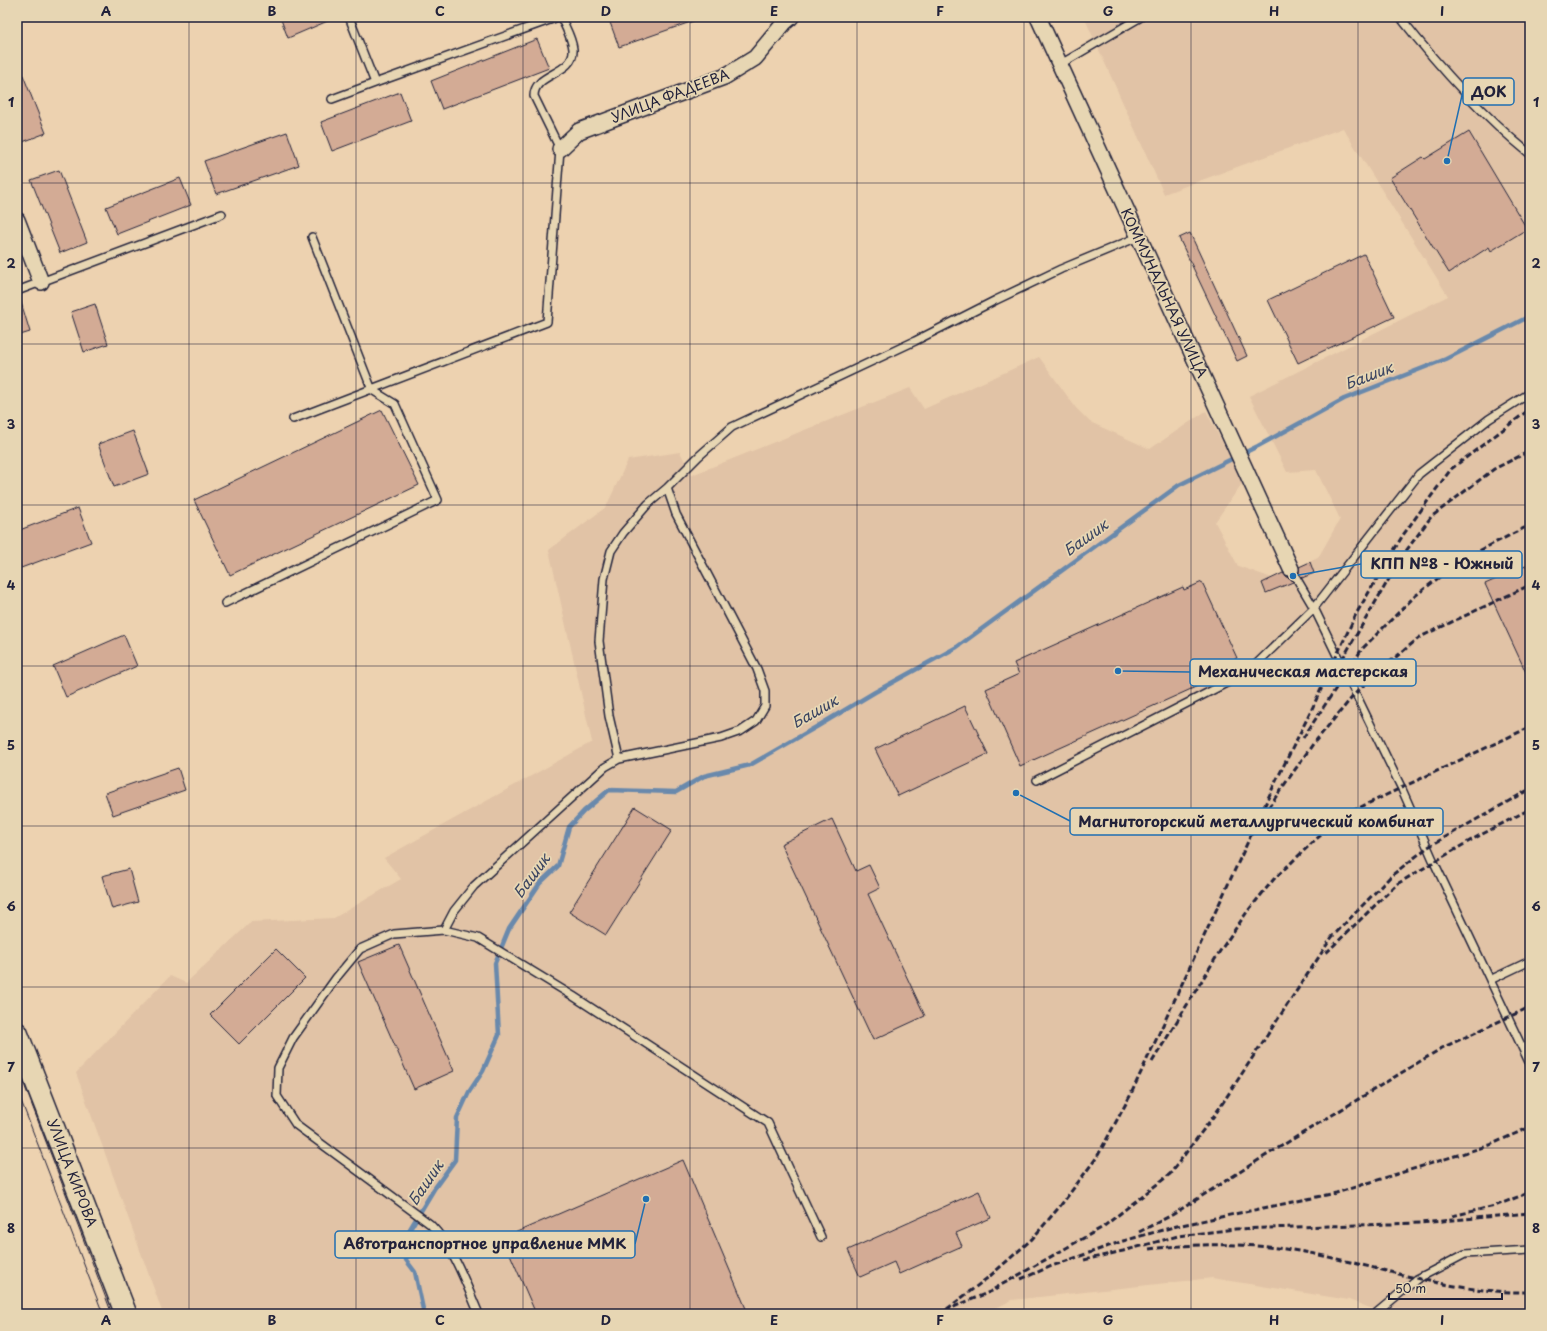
<svg xmlns="http://www.w3.org/2000/svg" width="1547" height="1331" viewBox="0 0 1547 1331" font-family="'Playpen Sans',sans-serif">
<rect width="100%" height="100%" fill="#edd2b0"/>
<filter id="ink" filterUnits="userSpaceOnUse"><feTurbulence type="fractalNoise" baseFrequency=".025" numOctaves="2"/><feDisplacementMap in="SourceGraphic" scale="8" xChannelSelector="R" yChannelSelector="G"/><feConvolveMatrix kernelMatrix="1 2 1 2 8 2 1 2 1" color-interpolation-filters="sRGB"/></filter>
<g filter="url(#ink)">
<path fill="#e1c3a6" d="M1089 17H1530V1314H1386L1349 1300 1212 1278 1012 1300 984 1314H163L76 1073 170 976 186 983 251 922 334 918 401 879 384 858 592 742 549 550 606 507 628 460 680 452 692 475 910 388 924 409 1039 357 1076 408 1090 422 1150 449 1206 411 1243 482 1215 522 1238 566 1272 578 1318 558 1340 519 1316 470 1287 472 1249 396 1448 296 1343 128 1164 194 1085 19Z"/>
<g fill="none" stroke-linecap="round" stroke-linejoin="round">
<path stroke="#6989ac" stroke-width="4.5" d="M424 1314 415 1272 406 1260 410 1229 434 1189 455 1160 457 1118 469 1092 483 1071 499 1035 495 963 509 929 540 883 558 866 569 827 584 811 609 790 676 792 704 776 750 765 818 726 875 692 957 647 1179 485 1258 446 1344 399 1446 359 1530 316"/>
</g>
<path fill="#d3ab95" stroke="#22223b" d="M280 17H337L288 38Z
M608 17H699V19L619 47Z
M537 39 549 68 442 109 431 81Z
M17 60 46 133 20 143 17 135Z
M400 92 411 121 332 151 321 122Z
M287 132 299 165 216 194 204 161Z
M1469 132 1527 229 1491 251 1489 247 1449 273 1390 178 1423 157 1425 159Z
M59 170 87 242 60 253 31 180Z
M180 178 191 205 117 234 106 207Z
M1190 233 1247 356 1237 361 1179 238Z
M1364 254 1394 317 1298 363 1268 300Z
M20 299 30 332 17 336V300Z
M95 304 108 344 84 352 71 312Z
M382 410 419 485 230 575 194 500Z
M133 431 149 474 114 487 98 444Z
M78 508 91 542 21 568 17 556V531Z
M1310 562 1314 573 1302 578 1299 573V567Z
M1530 564V681L1485 584Z
M1283 573 1286 577 1290 578 1293 582 1266 593 1262 583Z
M1202 582 1237 658 1216 668 1220 676 1020 766 986 689 1019 674 1014 663 1183 587 1184 590Z
M124 635 137 666 66 697 53 666Z
M965 706 988 754 898 796 875 749Z
M178 768 185 790 113 815 105 793Z
M635 807 672 830 606 935 569 912Z
M832 819 856 871 869 865 880 888 868 894 925 1016 873 1040 781 844Z
M129 869 138 902 112 909 102 876Z
M399 945 454 1071 414 1089 358 962Z
M276 949 305 978 239 1044 210 1015Z
M683 1160 747 1311 741 1314H536L503 1238Z
M979 1191 991 1218 956 1233 962 1246 899 1274 894 1262 860 1277 848 1250Z"/>
<g fill="none" stroke-linecap="round" stroke-linejoin="round">
<g stroke="#22223b" stroke-width="10">
<path id="lane" d="M1400 17C1439 67 1481 114 1530 154
M1059 65 1141 17
M375 83 558 17
M332 99 375 83 349 17
M17 291 222 214
M293 419 547 322 560 149 534 96C534 72 575 75 573 49 572 38 565 27 561 17
M1291 569 1314 608 1401 787 1434 862 1530 1064
M225 603 438 500 395 404 372 390 312 237
M619 759 609 716 599 641 604 579 611 551 623 533 648 504 667 488 699 456 732 427 915 341 996 300 1061 269 1138 237
M1037 780 1248 672 1314 608 1419 474 1489 419 1530 393
M444 930 454 911 474 886 605 767 619 759 721 738 741 731 756 721 765 706V691L757 669 676 514 667 488
M1490 980 1530 961
M479 1314C465 1282 454 1248 430 1224L296 1125 277 1096 278 1068 293 1038 336 978 360 949 394 934 444 930 478 938 573 996 768 1123 821 1237
M1375 1314 1417 1279 1465 1254 1530 1250"/>
</g>
<g stroke="#22223b" stroke-width="18">
<path id="street" d="M1038 17 1291 569
M560 149 579 131 724 77 755 58 785 22 791 17
M17 220 41 282"/>
</g>
<g stroke="#22223b" stroke-width="24">
<path id="secondary" d="M17 1033 126 1314"/>
</g>
<use href="#lane" stroke="#e7d6b3" stroke-width="7"/>
<use href="#street" stroke="#e7d6b3" stroke-width="15"/>
<use href="#secondary" stroke="#e7d6b3" stroke-width="21"/>
<path stroke="#22223b" stroke-width="1" d="M17 1066 112 1314
M17 1090 103 1314"/>
<path stroke="#22223b" stroke-width="3" stroke-dasharray="6 3" stroke-linecap="butt" d="M1333 675 1403 555 1431 517 1494 469 1530 451
M1303 738 1362 649 1415 596 1463 559 1530 525
M1268 808 1313 744 1355 694 1373 676 1420 637 1530 585
M1326 953 1397 884 1473 839 1530 809
M1152 1062 1220 951 1247 912 1274 879 1314 841 1346 814 1530 727
M1452 1216 1495 1206 1530 1192
M1139 1232 1172 1215 1257 1161 1442 1048 1530 1007
M1149 1249C1208 1242 1266 1243 1324 1256 1393 1271 1459 1294 1530 1292
M1084 1260 1123 1251 1178 1236 1235 1229 1420 1223 1530 1213
M1021 1279 1052 1266 1123 1241 1177 1226 1336 1193 1490 1145 1530 1127
M994 1289 1103 1227 1170 1174 1216 1113 1332 937 1391 876 1428 847 1530 789
M947 1309 990 1276 1032 1239 1061 1205 1097 1157 1130 1096 1276 781 1310 713 1356 614 1403 535 1451 469 1530 409
M937 1314 999 1288"/>
</g>
</g>
<path fill="none" stroke="#22223b" stroke-width="1" stroke-opacity="0.55" d="M189 17V1314M356 17V1314M523 17V1314M690 17V1314M857 17V1314M1024 17V1314M1191 17V1314M1358 17V1314M17 183H1530M17 344H1530M17 505H1530M17 666H1530M17 826H1530M17 987H1530M17 1148H1530"/>
<g text-anchor="middle" stroke-width="3.5" stroke-linejoin="round" paint-order="stroke">
<g font-size="14" fill="#22223b" stroke="#e7d6b3">
<text transform="translate(670 96) rotate(-21)" y="5">УЛИЦА ФАДЕЕВА</text>
<text transform="translate(1164 293) rotate(65)" y="5">КОММУНАЛЬНАЯ УЛИЦА</text>
<text transform="translate(72 1173) rotate(69)" y="5">УЛИЦА КИРОВА</text>
</g>
<g font-size="15" font-style="italic" fill="#3a4461" stroke="#e7d6b3">
<text transform="translate(1369 376) rotate(-21)" y="5">Башик</text>
<text transform="translate(1086 538) rotate(-36)" y="5">Башик</text>
<text transform="translate(815 712) rotate(-30)" y="5">Башик</text>
<text transform="translate(532 876) rotate(-54)" y="5">Башик</text>
<text transform="translate(426 1183) rotate(-56)" y="5">Башик</text>
</g>
</g>
<path fill="none" stroke="#1f6fb2" stroke-width="1.5" d="M1447 161L1463 91M1293 576L1361 564M1118 671L1190 672M1016 793L1070 821M646 1199L635 1244"/>
<g fill="#1f6fb2" stroke="#e7d6b3" stroke-width="1.5">
<circle cx="1447" cy="161" r="4"/>
<circle cx="1293" cy="576" r="4"/>
<circle cx="1118" cy="671" r="4"/>
<circle cx="1016" cy="793" r="4"/>
<circle cx="646" cy="1199" r="4"/>
</g>
<g fill="#e7d6b3" stroke="#1f6fb2" stroke-width="1.5">
<rect x="1463" y="78" width="51" height="27" rx="4"/>
<rect x="1361" y="551" width="161" height="27" rx="4"/>
<rect x="1190" y="659" width="226" height="27" rx="4"/>
<rect x="1070" y="808" width="373" height="27" rx="4"/>
<rect x="335" y="1231" width="300" height="27" rx="4"/>
</g>
<g font-size="15" text-anchor="middle" font-weight="bold" fill="#22223b">
<text x="1489" y="97">ДОК</text>
<text x="1442" y="569">КПП №8 - Южный</text>
<text x="1303" y="677">Механическая мастерская</text>
<text x="1256" y="827">Магнитогорский металлургический комбинат</text>
<text x="485" y="1249">Автотранспортное управление ММК</text>
</g>
<rect width="1547" height="1331" fill="none" stroke="#e7d6b3" stroke-width="44"/>
<path d="M1389 1293v6h113v-6" fill="none" stroke="#22223b" stroke-width="2"/>
<text x="1395" y="1293" font-size="12" fill="#22223b" stroke="#e7d6b3" stroke-width="3" paint-order="stroke">50 m</text>
<rect x="22" y="22" width="1503" height="1287" fill="none" stroke="#22223b" stroke-width="1.5"/>
<g font-size="13" text-anchor="middle" font-weight="bold" fill="#22223b">
<text x="106" y="16">A</text>
<text x="272" y="16">B</text>
<text x="440" y="16">C</text>
<text x="606" y="16">D</text>
<text x="774" y="16">E</text>
<text x="940" y="16">F</text>
<text x="1108" y="16">G</text>
<text x="1274" y="16">H</text>
<text x="1442" y="16">I</text>
<text x="11" y="107">1</text>
<text x="1536" y="107">1</text>
<text x="11" y="268">2</text>
<text x="1536" y="268">2</text>
<text x="11" y="429">3</text>
<text x="1536" y="429">3</text>
<text x="11" y="590">4</text>
<text x="1536" y="590">4</text>
<text x="11" y="750">5</text>
<text x="1536" y="750">5</text>
<text x="11" y="911">6</text>
<text x="1536" y="911">6</text>
<text x="11" y="1072">7</text>
<text x="1536" y="1072">7</text>
<text x="11" y="1233">8</text>
<text x="1536" y="1233">8</text>
<text x="106" y="1325">A</text>
<text x="272" y="1325">B</text>
<text x="440" y="1325">C</text>
<text x="606" y="1325">D</text>
<text x="774" y="1325">E</text>
<text x="940" y="1325">F</text>
<text x="1108" y="1325">G</text>
<text x="1274" y="1325">H</text>
<text x="1442" y="1325">I</text>
</g>
</svg>
